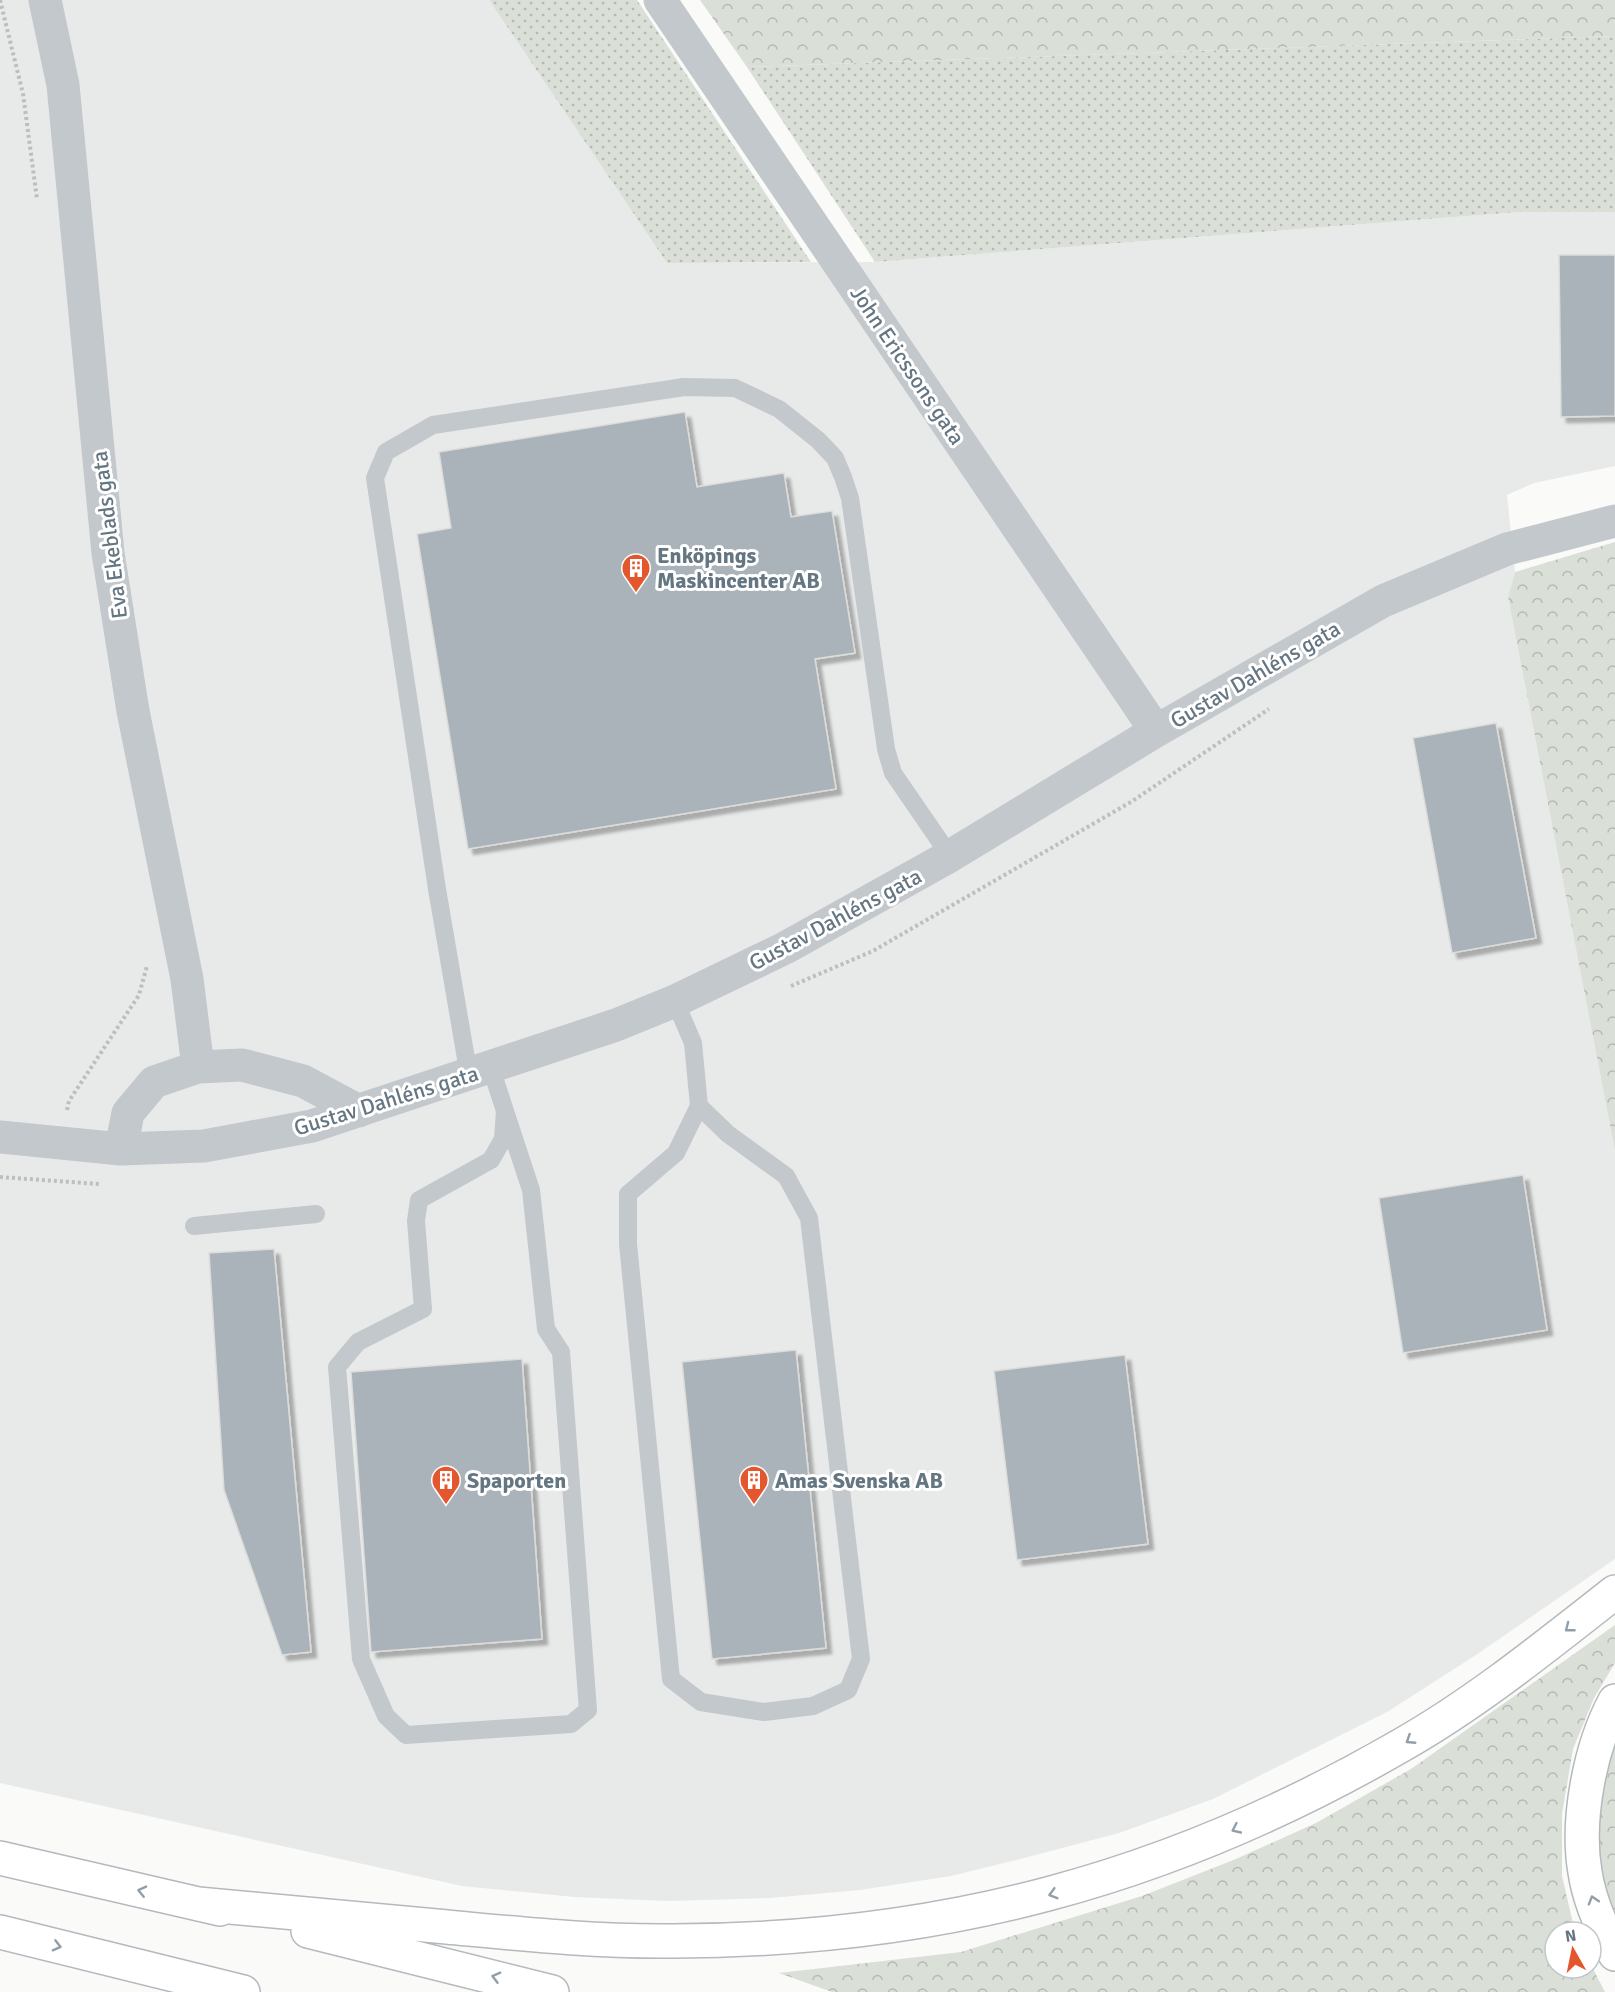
<svg xmlns="http://www.w3.org/2000/svg" width="1615" height="1992" viewBox="0 0 1615 1992" font-family="Signika,sans-serif">
<defs>
<pattern id="grass-dots" width="8" height="8" patternUnits="userSpaceOnUse" patternTransform="scale(1.5)"><rect width="8" height="8" fill="#dadfd7"/><path d="M2 2h.1M6 6h.1" fill="none" stroke="#b4b9b4" stroke-width="1.8" stroke-linecap="round"/></pattern>
<pattern id="forest-crowns" width="20" height="18" patternUnits="userSpaceOnUse" patternTransform="scale(1.5)"><rect width="20" height="18" fill="#dadfd7"/><path d="M2 6a3 3 0 1 1 6 0M12 15a3 3 0 1 1 6 0" fill="none" stroke="#b4b9b4"/></pattern>
<filter id="shadow"><feDropShadow dx="5.5" dy="5.5" stdDeviation="1.5" flood-color="#0004"/></filter>
</defs>
<rect width="100%" height="100%" fill="#fafaf8"/>
<path fill="#e8e9e9" d="M0 0H489L667 263 875 262 1518 212H1615V466L1534 483 1507 495 1515 572 1508 597 1615 1151V1559L1473 1657 1387 1712 1213 1799 1119 1833 1028 1857 951 1876 860 1890 770 1898 667 1901 574 1897 462 1886 0 1783Z"/>
<path fill="url(#grass-dots)" d="M489 0H637L811 262 667 263Z
M1615 36V212H1518L875 262 747 67Z"/>
<path fill="url(#forest-crowns)" d="M700 0H1615V36L747 67Z
M1615 542V1151L1508 597 1515 572Z
M1615 1625V1663L1594 1698 1573 1749 1562 1814V1876L1575 1932H1555V1968H1591V1965L1605 1992H832L779 1973 961 1952 1142 1896 1236 1859 1316 1823 1411 1769Z
M1615 1744V1925C1610 1907 1604 1889 1601 1871 1596 1840 1602 1772 1615 1744Z"/>
<path fill="#aab3b9" stroke="#dcdcda" stroke-width="1.5" filter="url(#shadow)" d="M1559 255H1615V416L1561 417Z
M685 412 697 487 784 473 791 517 832 511 855 653 815 659 836 789 468 849 417 534 451 528 439 452Z
M1496 723 1536 938 1452 953 1413 738Z
M1523 1175 1547 1330 1403 1353 1379 1198Z
M274 1249 311 1652 282 1655 224 1490 209 1253Z
M796 1350 826 1648 712 1659 682 1362Z
M1125 1355 1148 1544 1017 1560 994 1371Z
M522 1359 542 1639 371 1652 351 1372Z"/>
<g fill="none" stroke-linecap="round" stroke-linejoin="round">
<g stroke="#b4b9bd" stroke-width="36">
<path id="highway" d="M1615 1701C1590 1747 1576 1820 1585 1872 1589 1900 1602 1929 1615 1954
M0 1858 220 1909
M198 1904C281 1912 364 1919 447 1927 522 1934 597 1942 673 1941 941 1940 1168 1880 1400 1746 1476 1703 1546 1646 1615 1592
M308 1931 552 1992
M0 1932 243 1992"/>
</g>
<path stroke="#bbbfc2" stroke-width="4" stroke-dasharray="3 3" stroke-linecap="butt" d="M0 0 23 94 37 199
M791 986 873 951 1131 802 1269 709
M67 1110 69 1101 139 995 147 966
M0 1177 99 1184"/>
<path stroke="#c3c8cc" stroke-width="18" d="M675 1001 693 1043 699 1106 676 1153 628 1194V1244L671 1679 701 1702 764 1712 813 1706 848 1690 861 1659 809 1218 786 1176 728 1134 699 1106
M491 1068 505 1111 503 1139 491 1160 419 1200 416 1221 423 1309 358 1342 337 1367 361 1659 386 1716 406 1735 571 1724 588 1710 561 1352 546 1329 531 1190 505 1111
M469 1076 437 889 375 478 386 452 433 425 684 387 735 388 779 409 818 440 835 458 843 477 850 498 886 749 893 773 950 856
M194 1226 316 1214"/>
<path stroke="#c3c8cc" stroke-width="33" d="M45 0 63 85 108 553 133 711 187 979 198 1067
M660 0 1156 731
M0 1137 121 1149 204 1146 312 1126 616 1025 675 1001 785 948 950 856 1156 731 1383 601 1507 549 1615 521
M121 1149 128 1113 154 1082 198 1067 242 1065 303 1081 359 1111"/>
<use href="#highway" stroke="#fff" stroke-width="33"/>
</g>
<defs><path id="oneway-chevron" d="M-2-3.5L2.5 0L-2 3.5" fill="none" stroke-width="1.6" stroke-linecap="round" stroke-linejoin="round" transform="scale(1.5)"/></defs>
<g stroke="#939fa8">
<use href="#oneway-chevron" transform="translate(1569 1628) rotate(142)"/>
<use href="#oneway-chevron" transform="translate(1410 1740) rotate(147)"/>
<use href="#oneway-chevron" transform="translate(1236 1829) rotate(155)"/>
<use href="#oneway-chevron" transform="translate(142 1891) rotate(-167)"/>
<use href="#oneway-chevron" transform="translate(1053 1894) rotate(164)"/>
<use href="#oneway-chevron" transform="translate(1593 1900) rotate(-107)"/>
<use href="#oneway-chevron" transform="translate(57 1946) rotate(14)"/>
<use href="#oneway-chevron" transform="translate(496 1977) rotate(-165)"/>
</g>
<defs>
<g id="building-pin" transform="scale(1.5)"><path d="M0 17L-7.5 6A9.5 9.5 0 1 1 7.5 6Z" fill="#e4572e" stroke="#fff"/><path d="M-4-6H4V6H1V3H-1V6H-4ZM-2.5-4.3h1.7v1.8h-1.7ZM.8-4.3h1.7v1.8H.8ZM-2.5-1h1.7V.8h-1.7ZM.8-1h1.7V.8H.8Z" fill="#fff"/></g>
</defs>
<g fill-rule="evenodd">
<use href="#building-pin" x="636" y="568"/>
<use href="#building-pin" x="446" y="1480"/>
<use href="#building-pin" x="754" y="1480"/>
</g>
<g text-anchor="middle" stroke-width="6" stroke-linejoin="round" paint-order="stroke">
<g font-size="22" fill="#657683" stroke="#fff">
<text transform="translate(908 365) rotate(56)" y="8">John Ericssons gata</text>
<text transform="translate(109 535) rotate(-97)" y="8">Eva Ekeblads gata</text>
<text transform="translate(1255 674) rotate(-30)" y="8">Gustav Dahléns gata</text>
<text transform="translate(835 919) rotate(-28)" y="8">Gustav Dahléns gata</text>
<text transform="translate(386 1100) rotate(-17)" y="8">Gustav Dahléns gata</text>
</g>
<g font-size="22" font-weight="bold" fill="#657683" stroke="#fff" text-anchor="start">
<text x="657" y="563">Enköpings<tspan x="657" dy="25">Maskincenter AB</tspan></text>
<text x="467" y="1488">Spaporten</text>
<text x="775" y="1488">Amas Svenska AB</text>
</g>
</g>
<g transform="translate(1573 1950) rotate(351)"><circle r="28" fill="#ffffff" stroke="#c1c8cd" stroke-width="1.5"/>
<path d="M0-4.5L10 22L0 15L-10 22Z" fill="#e4572e"/>
<text y="-9" font-size="16" font-weight="bold" text-anchor="middle" fill="#657683">N</text>
</g>
</svg>
